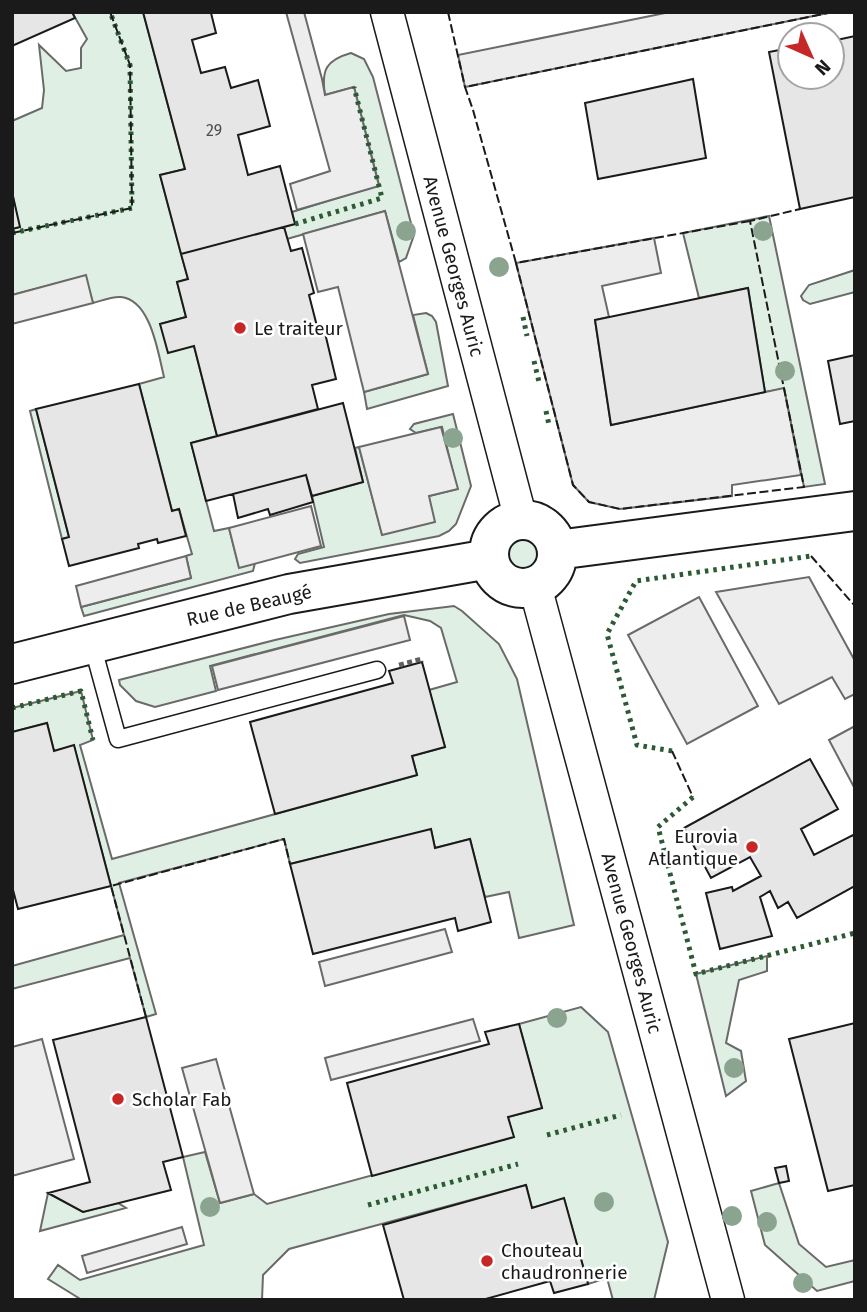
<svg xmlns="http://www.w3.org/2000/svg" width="867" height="1312" viewBox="0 0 867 1312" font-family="'Fira Sans',sans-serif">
<rect width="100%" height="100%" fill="#fff"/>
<path fill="#e0efe3" stroke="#6a6a6a" stroke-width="2" d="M72 12H143L185 169 160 175 188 279 177 282 186 317 161 324 194 346 217 436 191 443 214 531 229 528 239 567 255 563 253 571 84 616 81 607 191 578 186 556 192 554 179 509 172 511 139 384 164 377C158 353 151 300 121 297 112 296 101 301 93 303L85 276 12 295V229L19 227 12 192V121L42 108 44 90 39 45 66 71 81 68V48L87 39Z
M351 53 364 59 373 77 414 235 406 258 399 262 385 211 287 239 284 227 295 224 292 212 379 185 354 87 325 95C321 70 326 60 351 53Z
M769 216 825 484 804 487 784 389 765 392 748 288 699 298 683 233Z
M855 270V292L810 304 803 300 801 296 809 285Z
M426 313 432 316 436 322 448 386 367 409 364 392 428 374 413 315Z
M36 409 69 537 62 539 30 411Z
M453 414 471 486 456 524 449 531 439 536 300 563 295 559 298 554 324 547 312 496 363 482 355 448 359 447 382 534 429 496 457 489 442 427 416 433 410 429 414 424Z
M503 554a20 20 0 1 1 40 0a20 20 0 1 1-40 0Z
M454 606 462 611 499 644 517 679 574 925 519 938 509 892 485 897 470 839 435 848 431 830 290 864 284 839 119 883 156 1014 146 1017 130 958 12 989V966L124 935 74 746 54 751 47 723 12 732V708L81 691 93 740 80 745 112 859 417 775 412 756 445 747 429 690 457 682 441 628 430 621 404 615 210 666 216 691 155 707 136 701 120 685 119 680 275 640 389 614Z
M767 956V971L739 980 726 1043 741 1051 746 1081 726 1096 696 974Z
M581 1007 608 1032 668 1242 654 1300H613L607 1278 588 1284 564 1199 532 1208 526 1185 289 1249 263 1275 262 1300H82L48 1279 58 1265 80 1280 204 1245 183 1157 205 1152 220 1203 254 1194 267 1204 513 1137 508 1117 542 1108 519 1024Z
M779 1183 799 1244 826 1267 855 1260V1281L817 1291 765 1245 751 1191Z
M48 1193 83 1212 118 1203 126 1208 40 1231Z"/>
<path fill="#ededed" stroke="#6a6a6a" stroke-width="2" d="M286 12H304L322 79 325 95 354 87 379 186 297 210 290 184 330 171Z
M670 12H833L465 87 458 55Z
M385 211 428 374 364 392 338 287 318 292 303 234Z
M654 238 661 273 602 286 609 317 595 320 611 425 784 388 801 475 732 485V496L620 509 589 502 573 485 516 263Z
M86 275 93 303 12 324V295Z
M441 427 458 489 429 496 435 522 382 535 359 447Z
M311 506 321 546 239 568 229 528Z
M186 556 191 578 81 607 76 586Z
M809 577 855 661V694L845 699 832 677 779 704 716 592Z
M699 597 758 706 687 744 628 635Z
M404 616 410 640 218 690 212 666Z
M855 726V789L829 740Z
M445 929 452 952 325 986 319 962Z
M473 1019 480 1041 331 1080 325 1058Z
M42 1039 74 1159 12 1176V1047Z
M216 1059 254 1194 220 1203 182 1068Z
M182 1227 187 1244 87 1273 82 1256Z"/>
<path fill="#e6e6e6" stroke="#1a1a1a" stroke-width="2" d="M12 12H72L75 18 12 46Z
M143 12H214L211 13 216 33 192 40 201 73 225 67 231 88 258 80 270 126 238 135 248 175 280 166 295 224 181 254 160 175 185 169Z
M855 36V197L800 209 769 52 790 48V77H832V41Z
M693 79 706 158 598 179 585 103Z
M12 192 20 227 12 229Z
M284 227 291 251 302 248 314 293 309 295 319 334 325 333 336 379 312 385 318 409 217 436 194 346 168 353 160 324 186 317 177 282 188 279 181 254Z
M748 288 765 392 611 425 595 320Z
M855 355V421L840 424 828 361Z
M139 384 172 511 179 509 186 536 158 543 157 539 138 544 139 548 69 566 62 539 69 537 36 409Z
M343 403 363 482 312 496 306 475 206 501 191 443Z
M306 475 313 502 270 515 268 509 238 518 233 494Z
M422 662 445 747 412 756 417 775 275 814 250 722 393 683 389 671Z
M47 723 54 751 74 745 111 886 18 909 12 886V732Z
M810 759 838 809 801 829 814 855 853 835 855 839V886L797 918 788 902 778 908 770 891 760 897 772 936 720 949 706 893 732 887 733 891 761 876 750 857 711 878 684 828Z
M431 829 435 848 470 839 491 922 458 931 455 918 313 954 290 864Z
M146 1017 183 1157 163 1162 171 1190 83 1212 48 1193 90 1182 53 1040Z
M855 1023V1185L828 1191 789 1039Z
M519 1024 542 1108 508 1117 514 1137 372 1176 347 1083 489 1044 485 1032Z
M786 1166 789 1181 779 1183 775 1168Z
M526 1185 532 1208 564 1198 588 1284 554 1293 550 1281 482 1300H404L383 1225Z"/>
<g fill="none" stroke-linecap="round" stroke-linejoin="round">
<g stroke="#1a1a1a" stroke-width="19">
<path id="lane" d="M92 644 118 739 377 670"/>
</g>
<g stroke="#1a1a1a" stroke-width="35">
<path id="street" d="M387 12 521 520
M535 586 728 1300"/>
</g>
<g stroke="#1a1a1a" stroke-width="42">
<path id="secondary" d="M489 554a34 34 0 1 1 68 0a34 34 0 1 1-68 0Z
M557 550 855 511
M12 664 289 594 489 559"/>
</g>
<path stroke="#5f5f5f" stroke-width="4.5" stroke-dasharray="5 3.5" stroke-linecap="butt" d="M399 665 421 659 422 662"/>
<use href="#lane" stroke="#fff" stroke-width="16"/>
<use href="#street" stroke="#fff" stroke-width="32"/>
<use href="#secondary" stroke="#fff" stroke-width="38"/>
<path stroke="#2b5a34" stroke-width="5" stroke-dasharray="3.5 5" stroke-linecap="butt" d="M295 224 382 198 354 87
M12 233 132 208 130 65 110 12
M523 317 527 336
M534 361 539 382
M546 411 549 425
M12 708 81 691 93 740
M672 751 637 745 607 634 636 581 811 556
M693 797 658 827 696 974 855 933
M547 1135 621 1115
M368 1205 518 1164"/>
<path stroke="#1a1a1a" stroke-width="2" stroke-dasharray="9 3.5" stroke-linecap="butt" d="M448 12 465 87
M750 221 516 263 573 485 589 502 620 509 804 487 750 221 800 209
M12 233 132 208 130 65 110 12
M516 263 473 110 465 87 833 12
M811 556 855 606
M672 751 693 797
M146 1017 111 886 284 839 290 864"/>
</g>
<g fill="#8aa48f">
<circle cx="406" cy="231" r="10"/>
<circle cx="763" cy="231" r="10"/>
<circle cx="499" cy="267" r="10"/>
<circle cx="785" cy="371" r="10"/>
<circle cx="453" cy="438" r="10"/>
<circle cx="557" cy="1018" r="10"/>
<circle cx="734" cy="1068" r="10"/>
<circle cx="604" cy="1202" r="10"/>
<circle cx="210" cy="1207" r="10"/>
<circle cx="732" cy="1216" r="10"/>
<circle cx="767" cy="1222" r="10"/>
<circle cx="803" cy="1283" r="10"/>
</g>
<g fill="#c62828" stroke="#fff" stroke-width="2.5">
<circle cx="240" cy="328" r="7"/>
<circle cx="752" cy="847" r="7"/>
<circle cx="118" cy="1099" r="7"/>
<circle cx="487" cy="1261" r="7"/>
</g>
<g text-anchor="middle" stroke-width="5" stroke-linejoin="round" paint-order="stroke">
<g font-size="16" fill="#4d4d4d">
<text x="214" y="136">29</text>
</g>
<g font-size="19" fill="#1a1a1a" stroke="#fff">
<text transform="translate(454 266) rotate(75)" y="7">Avenue Georges Auric</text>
<text transform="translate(249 605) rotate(-13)" y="7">Rue de Beaugé</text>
<text transform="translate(632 943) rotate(75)" y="7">Avenue Georges Auric</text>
</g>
<g font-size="19" fill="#1a1a1a" stroke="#fff" text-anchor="start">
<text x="254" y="335">Le traiteur</text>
<text x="738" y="843" text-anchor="end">Eurovia<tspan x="738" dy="22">Atlantique</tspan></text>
<text x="132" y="1106">Scholar Fab</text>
<text x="501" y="1257">Chouteau<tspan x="501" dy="22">chaudronnerie</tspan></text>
</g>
</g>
<rect width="867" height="1312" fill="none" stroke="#1a1a1a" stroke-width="28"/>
<g transform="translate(811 56) rotate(135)"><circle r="33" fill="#ffffff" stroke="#a3a3a3" stroke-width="2"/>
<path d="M0-5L12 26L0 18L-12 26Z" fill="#c62828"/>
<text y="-10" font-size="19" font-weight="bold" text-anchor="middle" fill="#1a1a1a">N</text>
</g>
</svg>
